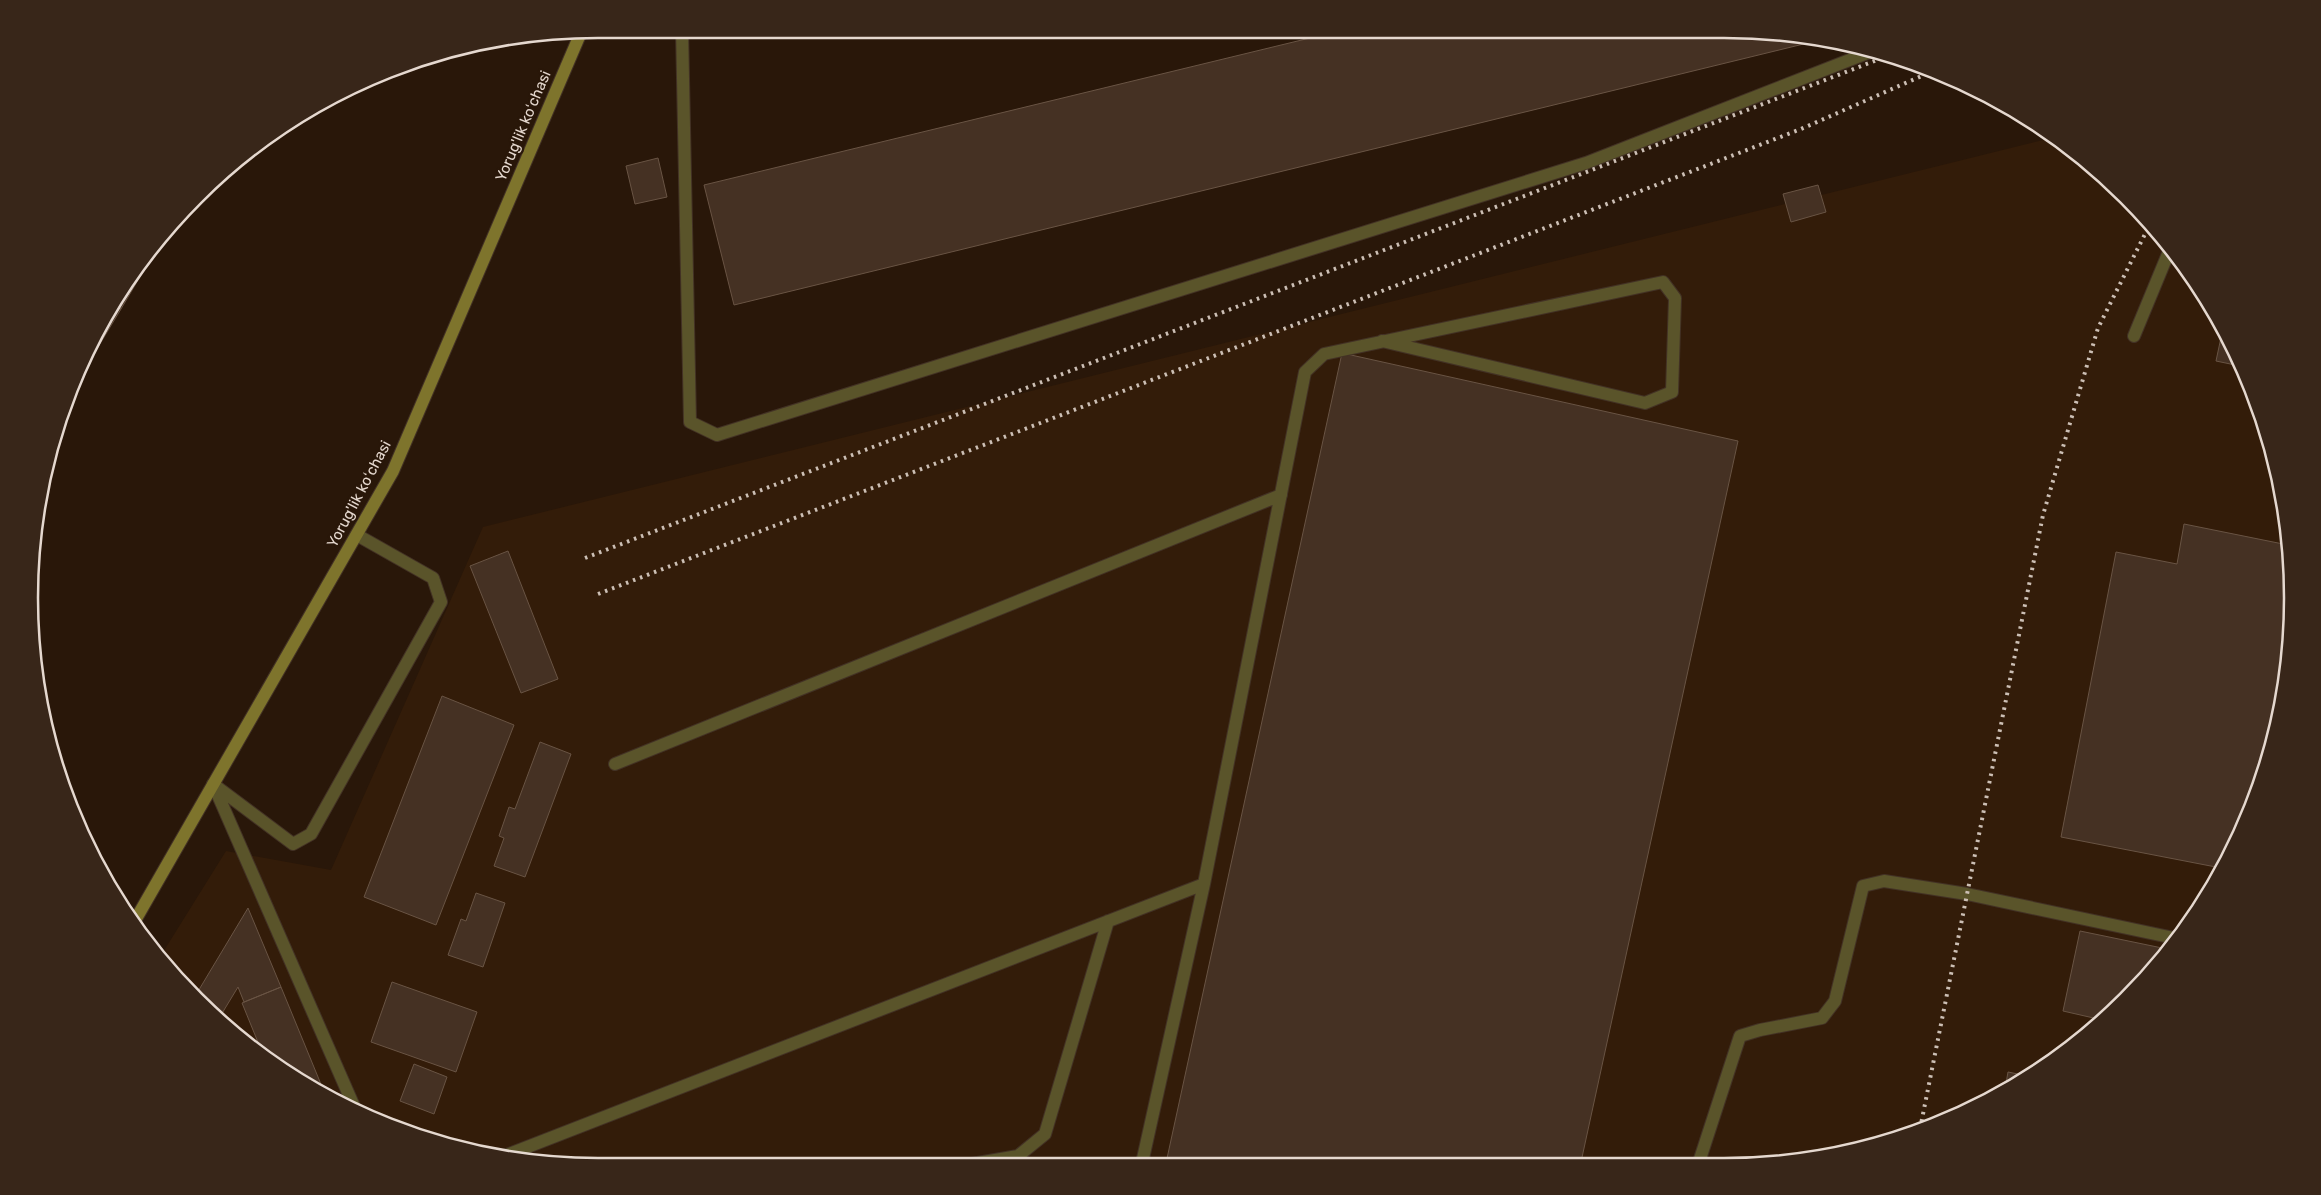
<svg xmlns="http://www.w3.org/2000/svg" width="2321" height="1195" viewBox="0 0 2321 1195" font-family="Rubik,sans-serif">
<rect width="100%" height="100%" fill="#291709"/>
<path fill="#331c09" d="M2055 137 2070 146 2151 223 2216 313 2262 415 2287 524 2291 635 2273 745 2233 849 2151 973 2040 1070 1941 1123 1798 1161 561 1165 451 1147 346 1107 251 1049 195 999 160 957 226 851 331 870 483 527Z"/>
<path fill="#453123" stroke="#695444" d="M1343 30H1760L1820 40 734 305 704 185Z
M658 158 667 197 635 204 626 166Z
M1818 185 1826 212 1791 222 1783 194Z
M174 219 121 309 112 304 124 282Z
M112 304 121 309 95 352 89 348Z
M2223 328 2240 366 2216 361Z
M89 348 95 352 63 406 72 380Z
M1342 353 1738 441 1581 1162 1166 1163Z
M2184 524 2288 545 2291 635 2273 745 2233 849 2221 868 2061 837 2116 552 2177 564Z
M508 551 558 679 521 693 470 566Z
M442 696 514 725 436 925 364 897Z
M540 742 571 754 525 877 494 866 504 838 499 836 509 807 515 809Z
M476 893 505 903 483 967 448 955 461 919 466 921Z
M248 908 281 987 244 1002 238 987 218 1020 194 998Z
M2080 931 2167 949 2151 973 2098 1019 2063 1011Z
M392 982 477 1012 456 1072 371 1042Z
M281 987 325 1094 264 1057 242 1003Z
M414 1064 447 1077 434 1114 400 1101Z
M2008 1072 2028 1076 2005 1089Z"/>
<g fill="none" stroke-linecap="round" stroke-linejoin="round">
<g stroke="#433225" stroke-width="14">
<path id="service" d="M682 29 690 422 717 435 1586 163 1870 52
M2134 336 2170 249
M615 764 1281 495
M213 784 293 844 311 834 441 602 433 578 357 535
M214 786 356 1111
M504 1156 1204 884
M1699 1162 1740 1036 1760 1030 1822 1018 1835 1001 1863 886 1884 881 1967 894 2174 938
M1142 1163 1204 884 1305 372 1324 354 1663 282 1675 298 1672 392 1645 403 1382 341
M972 1164 1018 1156 1045 1134 1108 921"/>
</g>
<g stroke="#433225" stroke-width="14">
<path id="secondary" d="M133 924 393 471 582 30"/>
</g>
<use href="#service" stroke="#5a542a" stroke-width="12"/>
<use href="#secondary" stroke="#7e742c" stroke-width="12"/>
<path stroke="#ccbfb5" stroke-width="4" stroke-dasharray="2.5 5" stroke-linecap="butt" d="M585 558 1890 55
M598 594 1801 129 1933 71
M1920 1129 2043 515 2098 328 2151 222"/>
</g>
<g text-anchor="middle" stroke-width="4.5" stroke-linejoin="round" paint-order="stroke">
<g font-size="15" fill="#e5d8cf" stroke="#291709">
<text transform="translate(523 126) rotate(-67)" y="5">Yorug'lik koʻchasi</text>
<text transform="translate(359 494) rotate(-62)" y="5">Yorug'lik koʻchasi</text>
</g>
</g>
<path d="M0 0H2321V1195H0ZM598 38H1724A560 560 0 0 1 2284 598V598A560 560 0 0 1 1724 1158H598A560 560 0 0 1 38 598V598A560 560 0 0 1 598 38Z" fill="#382619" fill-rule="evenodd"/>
<path fill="none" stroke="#e5d8cf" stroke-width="2.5" d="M598 38H1724A560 560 0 0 1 2284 598V598A560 560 0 0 1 1724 1158H598A560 560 0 0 1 38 598V598A560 560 0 0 1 598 38Z"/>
</svg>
